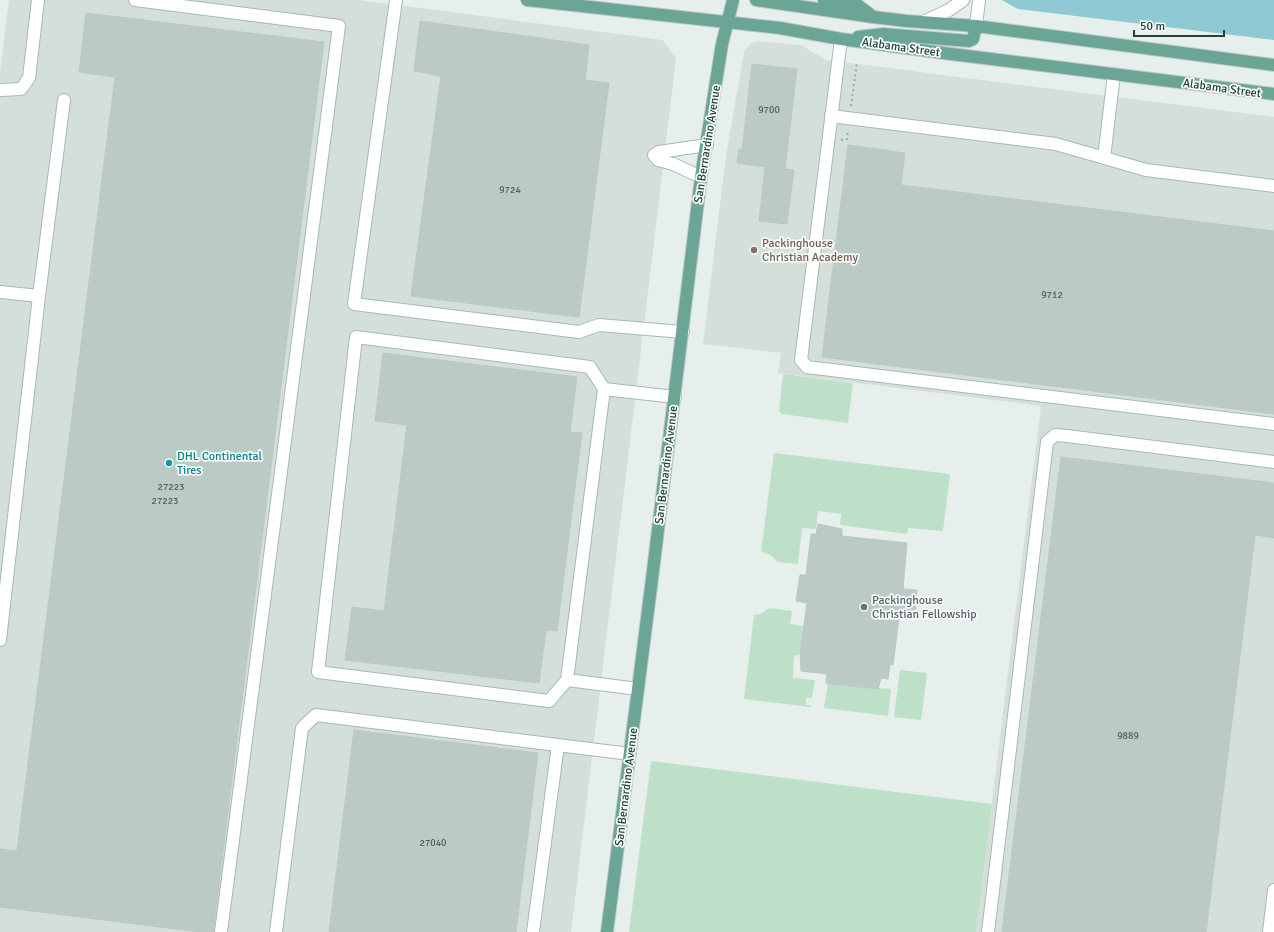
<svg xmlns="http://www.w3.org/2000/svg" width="1274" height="932" viewBox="0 0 1274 932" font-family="Signika,sans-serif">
<rect width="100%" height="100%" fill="#e6efeb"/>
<path fill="#d4dfda" d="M9 0H359L663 40 676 59 571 932H0V72Z
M757 41 801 45 826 60 1274 117V932H976L1041 406 778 373 781 353 703 344 726 156 744 52 750 44Z"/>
<path fill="#bfe0c8" d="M783 374 853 383 848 423 782 414 779 411Z
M774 453 950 474 943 531 908 528 907 534 840 525 841 514 818 511 816 529 802 528 798 564 777 562 772 556 761 551Z
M770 608 792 611 790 624 803 626 800 654 794 656 793 678 815 680 812 698H806V705H811V707L744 699 754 615 760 614Z
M900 670 927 673 921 720 894 717Z
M828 683 878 689V688L891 689 888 716 824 708Z
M651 761 992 804 976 932H629Z"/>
<path fill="#8ec9d4" d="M1002 0H1274V40L1018 9Z"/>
<path fill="#bbcac4" stroke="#b8c9c2" d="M86 13 324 42 213 932H200L0 907V849L17 851 115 77 79 72Z
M420 21 589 45 585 80 609 83 579 317 411 296 441 76 414 71Z
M752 64 797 69 785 169 794 170 787 224 759 221 765 167 737 163 739 149 742 150Z
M848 145 905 153 901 185 1274 231V414L822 357Z
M383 353 577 377 570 432 582 433 557 631 546 630 539 683 345 660 352 607 384 611 407 425 375 421Z
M1061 457 1274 483V538L1255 535 1206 932H1002Z
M818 524 842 529V536L907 543 903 589 917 590 915 612 900 610 893 665 890 664 888 679 881 678 878 689 826 683 827 674 801 671 800 654 807 603 796 601 800 575H806L811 534H816Z
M354 730 538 753 516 932H329Z"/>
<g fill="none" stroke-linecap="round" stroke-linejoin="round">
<g stroke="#a8b8b2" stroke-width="14">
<path id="minor" d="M135 0 339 26 221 932
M396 0 354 304 579 332 599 325 683 332
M923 22 949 10 963 0
M976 26 979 0
M841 39 801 360 807 367 1274 424
M0 90 21 89 29 78 38 0
M831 116 1056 144 1146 170 1274 186
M1104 158 1114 74
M701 177 673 164 658 160 654 155 659 152 707 145
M0 292 39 296 0 640
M39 296 64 100
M567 680 604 389
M638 689 567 680 549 701 318 672 356 337 590 367 604 389 675 397
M276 932 302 728 316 715 630 754
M533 932 558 745
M988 932 1047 442 1055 435 1067 436 1274 462
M1269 932 1274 890"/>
</g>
<g stroke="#c2cac8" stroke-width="14">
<path id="major" d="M527 0 780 28 841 39 943 53 1274 94
M756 0 873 17 907 21 976 26 1274 65
M824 0 855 4 859 6 872 16
M858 37 883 34 969 41 973 39 976 26
M607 932 652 579 701 177 722 44 733 0"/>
</g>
<path stroke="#86b3a5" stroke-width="2" stroke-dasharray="2 3" stroke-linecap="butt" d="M851 106 857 62
M841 140 847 139 848 130"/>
<use href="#minor" stroke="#fff" stroke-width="12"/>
<use href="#major" stroke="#6aa596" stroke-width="12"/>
</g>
<circle fill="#8d6e63" stroke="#f7fbf9" stroke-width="1.5" cx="754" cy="250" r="4"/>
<circle fill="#0f9aa8" stroke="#f7fbf9" stroke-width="1.5" cx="169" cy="463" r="4"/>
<circle fill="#6b7280" stroke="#f7fbf9" stroke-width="1.5" cx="864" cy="607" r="4"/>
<g text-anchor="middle" stroke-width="3.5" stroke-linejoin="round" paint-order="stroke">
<g font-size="10" fill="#4a645c">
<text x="769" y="113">9700</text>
<text x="510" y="193">9724</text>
<text x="1052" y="298">9712</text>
<text x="171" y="490">27223</text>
<text x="165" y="504">27223</text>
<text x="1128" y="739">9889</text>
<text x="433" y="846">27040</text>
</g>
<g font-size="12" fill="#24423a" stroke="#f7fbf9">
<text transform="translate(901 47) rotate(8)" y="4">Alabama Street</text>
<text transform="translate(1222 88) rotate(8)" y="4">Alabama Street</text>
<text transform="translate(707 144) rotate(-81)" y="4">San Bernardino Avenue</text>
<text transform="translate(666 465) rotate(-83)" y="4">San Bernardino Avenue</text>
<text transform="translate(626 787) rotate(-83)" y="4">San Bernardino Avenue</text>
</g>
<g font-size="12" fill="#785e54" stroke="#f7fbf9" text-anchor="start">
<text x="762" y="247">Packinghouse<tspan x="762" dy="14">Christian Academy</tspan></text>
</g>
<g font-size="12" fill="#0d838f" stroke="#f7fbf9" text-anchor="start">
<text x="177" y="460">DHL Continental<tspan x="177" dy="14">Tires</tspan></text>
</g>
<g font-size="12" fill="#5b616d" stroke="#f7fbf9" text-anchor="start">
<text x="872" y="604">Packinghouse<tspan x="872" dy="14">Christian Fellowship</tspan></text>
</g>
</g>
<path d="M1134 30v6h90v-6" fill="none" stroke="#24423a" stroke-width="2"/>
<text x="1140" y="30" font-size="12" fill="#24423a" stroke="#f7fbf9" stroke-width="3" paint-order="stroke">50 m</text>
</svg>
